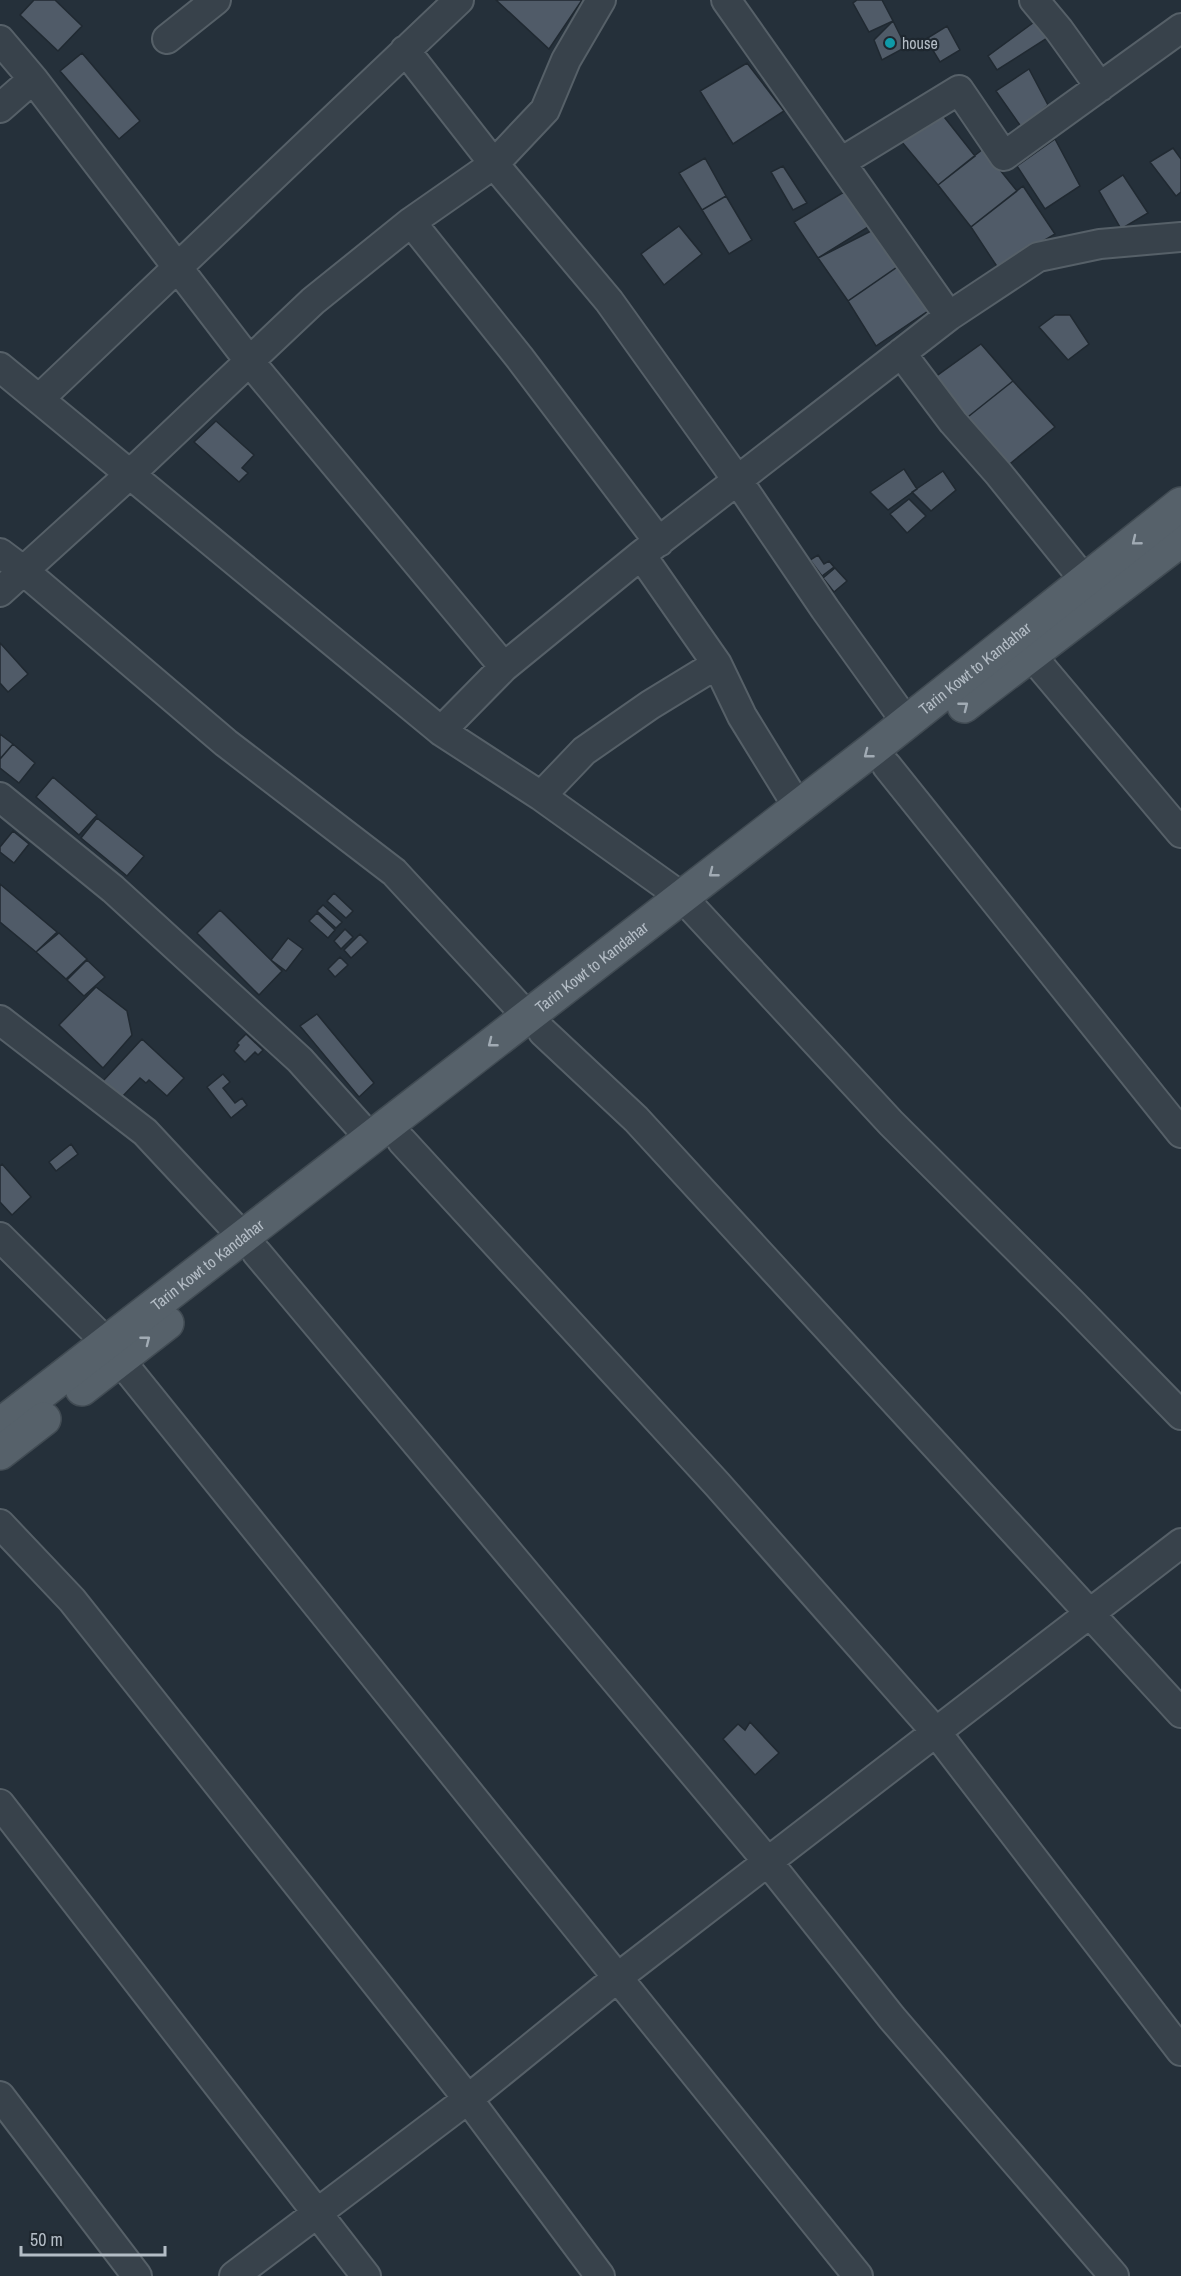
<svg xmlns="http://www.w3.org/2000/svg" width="1181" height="2276" viewBox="0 0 1181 2276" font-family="'Archivo Narrow',sans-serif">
<rect width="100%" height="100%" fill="#25303a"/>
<path fill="#505b68" stroke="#202931" stroke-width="1.5" d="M34 0H55L82 26 58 51 20 15Z
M496 0H582L549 49Z
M857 0H882L893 21 869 32 853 3Z
M1041 17 1052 35 997 70 988 56Z
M893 21 906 47 882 60 874 40Z
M947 26 960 50 940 62 926 39Z
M82 53 140 121 119 139 60 71Z
M747 63 784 111 733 144 700 91Z
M1029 69 1048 105 1022 128 996 91Z
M941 113 975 156 938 185 901 141Z
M1055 139 1080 186 1045 209 1017 166Z
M1173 148 1181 159V192L1176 196 1150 162Z
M983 149 1017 191 971 227 938 185Z
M705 158 726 196 702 210 679 173Z
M783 166 807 203 793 210 771 172Z
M1123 175 1148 213 1121 229 1099 191Z
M1023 186 1055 234 998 268 971 227Z
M844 192 873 224 818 258 794 222Z
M726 196 752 240 729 254 702 210Z
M679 226 702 254 664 285 641 254Z
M873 230 900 265 848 301 818 258Z
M900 265 931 309 876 346 848 301Z
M1055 315H1070L1089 344 1068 360 1039 327Z
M981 344 1013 381 964 420 931 380Z
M1013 381 1055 427 1006 467 964 420Z
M216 421 254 455 242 468 248 473 239 482 194 442Z
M904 469 917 489 888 510 870 492Z
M943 471 956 490 931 511 912 492Z
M909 499 926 516 907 533 890 514Z
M818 555 824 564 829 561 834 567 822 576 810 560Z
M835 568 847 581 834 592 823 578Z
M0 643 28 674 8 692 0 683Z
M0 734 13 744 0 759Z
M13 744 35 763 19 783 0 768V759Z
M53 777 97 815 79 835 36 797Z
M97 818 144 856 127 876 81 838Z
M13 831 29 844 14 863 0 852V847Z
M0 884 57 932 36 952 0 922Z
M334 893 353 911 346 918 327 901Z
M323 905 342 922 336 928 317 911Z
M220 910 282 971 259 995 197 933Z
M317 913 335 930 328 938 309 921Z
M345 929 353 937 341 949 334 941Z
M59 933 87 959 66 979 36 952Z
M360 934 368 942 351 958 344 950Z
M288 938 303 949 286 971 271 960Z
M340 957 348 965 335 977 328 969Z
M87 960 105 977 84 996 67 980Z
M96 987 127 1011 132 1035 103 1068 59 1025Z
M317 1014 374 1083 359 1097 300 1026Z
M246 1034 263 1050 258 1055 255 1052 245 1062 234 1051 239 1045 237 1043Z
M142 1039 184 1078 167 1096 149 1080 146 1083 140 1078 121 1098 103 1081Z
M223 1074 230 1082 223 1088 235 1103 242 1098 247 1105 231 1118 207 1087Z
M71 1144 78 1154 56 1171 49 1162Z
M2 1164 31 1197 12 1215 0 1202V1166Z
M750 1722 779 1753 755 1775 723 1739 738 1724 745 1730Z"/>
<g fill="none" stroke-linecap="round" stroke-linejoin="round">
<g stroke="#566068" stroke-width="32">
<path id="minor" d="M726 0 949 316
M1034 0 1059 30 1100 87
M167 39 216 0
M0 40 33 79 250 362 504 667
M405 50 494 164 609 301 738 481 825 609 907 723
M0 108 33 79
M841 162 959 90 1004 156 1181 28
M411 222 519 357 659 542
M901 353 953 422 998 473 1086 582
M0 367 441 731 541 796 682 897 891 1123 1071 1302 1181 1415
M39 399 459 0
M0 553 24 571 226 743 394 872 527 1016
M641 555 717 664 742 716 798 807
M0 592 129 475 313 301 411 222 494 164 545 110 566 60 601 0
M1031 655 1181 833
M441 731 504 667 641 555 949 316 1038 257 1100 244 1181 237
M887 766 1181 1133
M541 796 584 751 650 705 717 664
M0 797 113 889 300 1060 370 1138
M0 1020 145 1132 242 1236
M543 1032 636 1119 1181 1713
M402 1141 717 1484 936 1732 1181 2051
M0 1237 106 1342
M257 1253 768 1862 892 2018 1114 2276
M120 1360 858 2276
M0 1524 72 1600 468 2099 600 2276
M0 1804 366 2276
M0 2096 137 2276
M234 2276 468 2099 617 1978 1181 1543"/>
</g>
<g stroke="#414b53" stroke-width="36">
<g id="major">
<path d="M964 706 1181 540"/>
<path d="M82 1389 167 1323"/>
<path id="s1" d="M0 1425 873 749 1181 504"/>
<path d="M0 1453 44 1419"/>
</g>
</g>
<use href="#minor" stroke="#38424b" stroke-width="28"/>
<use href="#major" stroke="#56616a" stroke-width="33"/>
</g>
<defs><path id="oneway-chevron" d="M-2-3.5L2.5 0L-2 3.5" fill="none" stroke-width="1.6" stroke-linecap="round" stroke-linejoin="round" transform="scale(1.5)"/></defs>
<g stroke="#a1abb4">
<use href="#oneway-chevron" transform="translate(1136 541) rotate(141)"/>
<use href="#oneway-chevron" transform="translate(964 706) rotate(-38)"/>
<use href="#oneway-chevron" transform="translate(868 754) rotate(142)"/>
<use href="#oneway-chevron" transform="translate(713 873) rotate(142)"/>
<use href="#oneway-chevron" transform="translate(492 1043) rotate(142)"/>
<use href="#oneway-chevron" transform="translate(146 1340) rotate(-38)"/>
</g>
<circle fill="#0f9aa8" stroke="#1e272f" stroke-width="2" cx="890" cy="43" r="6"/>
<g text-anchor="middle" stroke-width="4.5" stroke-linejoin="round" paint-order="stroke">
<g font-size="16" fill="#b4bdc6" stroke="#1e272f" text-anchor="start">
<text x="902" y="49">house</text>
</g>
<g font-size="16" fill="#b4bdc6" stroke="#1e272f">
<text dy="6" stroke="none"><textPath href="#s1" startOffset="1234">Tarin Kowt to Kandahar</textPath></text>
<text dy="6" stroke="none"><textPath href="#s1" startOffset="748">Tarin Kowt to Kandahar</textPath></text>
<text dy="6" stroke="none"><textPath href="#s1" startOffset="262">Tarin Kowt to Kandahar</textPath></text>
</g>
</g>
<path d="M21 2246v9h144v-9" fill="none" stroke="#b4bdc6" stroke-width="3"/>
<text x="30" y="2246" font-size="18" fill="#b4bdc6" stroke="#1e272f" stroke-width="4.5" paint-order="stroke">50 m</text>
</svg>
